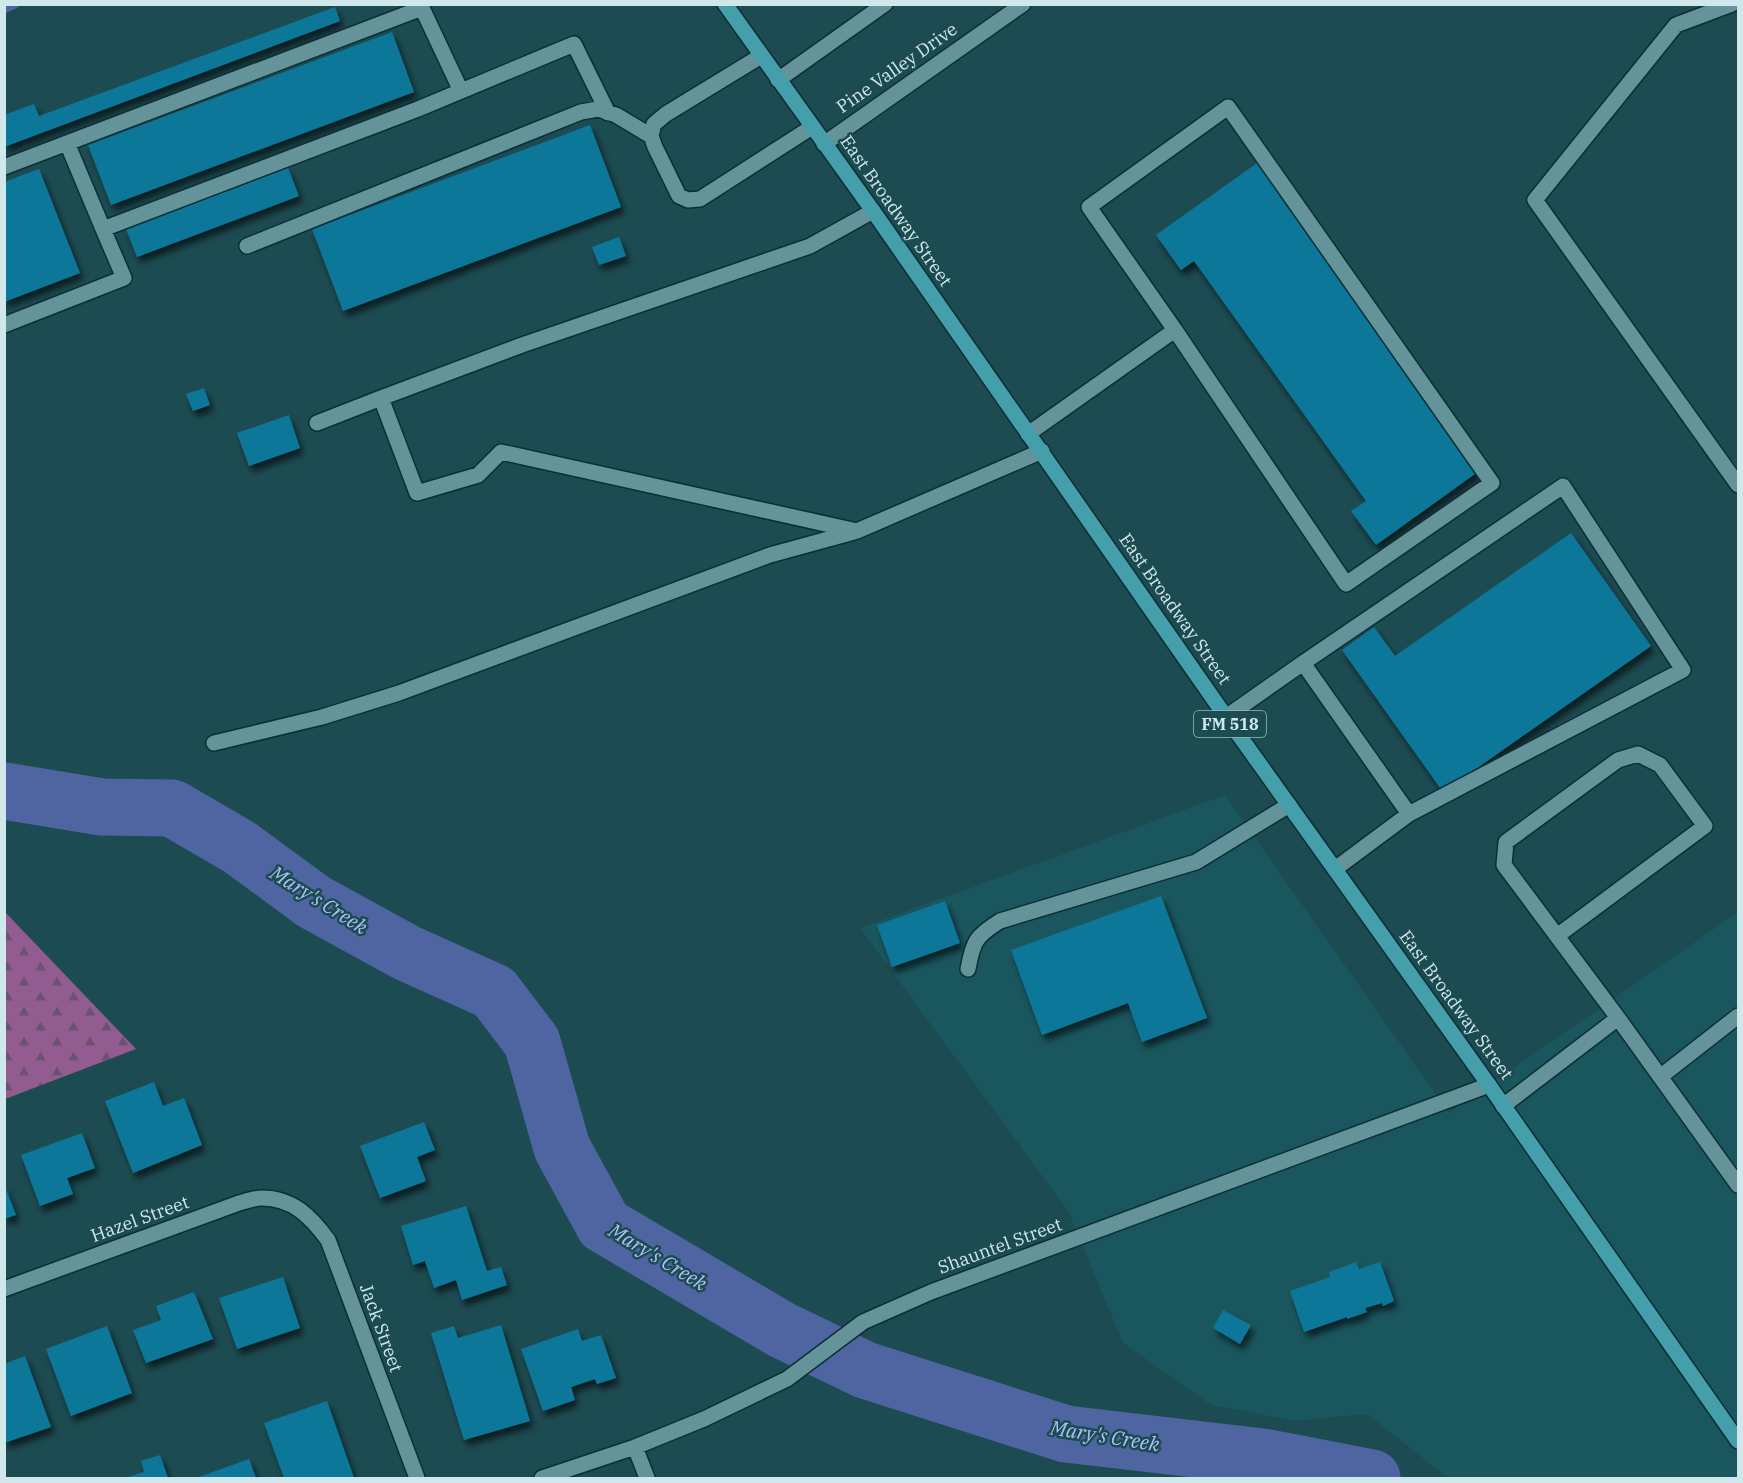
<svg xmlns="http://www.w3.org/2000/svg" width="1743" height="1483" viewBox="0 0 1743 1483" font-family="'IBM Plex Serif',serif">
<defs>
<pattern id="forest-firs" width="22" height="20" patternUnits="userSpaceOnUse" patternTransform="scale(1.5)"><rect width="22" height="20" fill="#925c90"/><path d="M5 1l3.5 6h-7zM16 11l3.5 6h-7z" fill="#6c526f"/></pattern>
<filter id="shadow"><feDropShadow dx="3.5" dy="6" stdDeviation="3" flood-color="#0009"/></filter>
</defs>
<rect width="100%" height="100%" fill="#1c4b51"/>
<path fill="#1a565e" d="M1225 795 1449 1113 1738 912V1478H1448L1367 1414 1295 1421 1211 1405 1123 1343 1068 1211 860 928Z"/>
<path fill="url(#forest-firs)" d="M5 912 136 1049 5 1099Z"/>
<g fill="none" stroke-linecap="round" stroke-linejoin="round">
<path stroke="#4f65a2" stroke-width="9" d="M4 9 15 4"/>
<path stroke="#4f65a2" stroke-width="57" d="M4 791 102 807 172 808 239 847 314 902 407 953 494 992 532 1042 562 1148 604 1225 782 1330 865 1370 1066 1434 1263 1457 1372 1478"/>
</g>
<path fill="#0d779a" filter="url(#shadow)" d="M335 7 340 21 4 147V115L34 104 39 116Z
M392 32 414 92 111 205 88 145Z
M590 125 621 207 343 311 312 229Z
M1257 163 1479 471 1376 545 1351 511 1366 501 1194 261 1181 270 1156 235Z
M288 168 299 196 137 257 126 229Z
M39 169 80 273 4 302V182Z
M619 237 626 256 599 265 592 247Z
M204 388 210 405 193 411 186 394Z
M289 415 300 448 249 466 237 433Z
M1571 533 1651 646 1443 792 1342 650 1374 627 1395 656Z
M1161 896 1207 1018 1142 1042 1128 1003 1042 1035 1011 950Z
M945 901 960 943 892 967 877 925Z
M154 1082 163 1106 184 1098 202 1145 133 1173 105 1101Z
M424 1122 435 1150 417 1157 426 1181 380 1198 360 1146Z
M82 1133 95 1168 67 1178 73 1194 40 1206 21 1155Z
M4 1184 16 1215 4 1219Z
M466 1206 487 1271 501 1267 507 1285 462 1300 456 1280 434 1288 425 1261 413 1265 401 1226Z
M1356 1262 1359 1269 1380 1262 1394 1301 1383 1306 1382 1303 1365 1308 1367 1312 1347 1319V1317L1304 1332 1290 1291 1330 1277 1329 1272Z
M283 1277 300 1328 237 1349 219 1298Z
M194 1292 213 1339 146 1363 133 1330 161 1320 156 1306Z
M1223 1310 1251 1325 1240 1344 1213 1328Z
M501 1325 530 1421 464 1440 431 1333 454 1326 458 1338Z
M107 1326 132 1393 71 1416 46 1349Z
M578 1329 582 1341 601 1335 616 1378 597 1384 595 1379 571 1387 575 1400 543 1411 521 1349Z
M25 1356 51 1427 4 1443V1364Z
M327 1401 354 1478H284L264 1423Z
M160 1455 168 1478H125L144 1472 141 1461Z
M249 1459 256 1478H196Z"/>
<g fill="none" stroke-linecap="round" stroke-linejoin="round">
<g stroke="#0b2f34" stroke-width="18">
<path id="minor" d="M1732 4 1676 25 1535 200 1738 485
M761 56 666 114 654 124 651 136 655 147 679 196 688 200 700 199 812 127
M778 80 885 4
M67 143 103 229 418 109 574 44 608 113
M824 144 1023 4
M4 167 422 8 461 91
M247 246 581 112 598 109 616 115 651 136
M4 325 124 278 103 229
M381 398 417 493 478 475 501 452 857 531 1042 451
M317 423 381 398 522 345 810 246 873 211
M1028 434 1175 330 1089 207 1228 107 1492 483 1346 584 1175 330
M1226 717 1303 663
M214 743 322 717 399 693 770 555 854 532
M1335 869 1409 814 1303 663 1563 486 1683 670 1409 814
M1557 936 1705 826 1660 765 1638 754 1618 760 1506 842 1504 865 1618 1018
M968 969C973 941 976 936 1000 921L1196 862 1289 805
M1660 1077 1738 1016
M1503 1106 1618 1018 1738 1185
M4 1289 239 1203C246 1201 255 1198 262 1198 293 1198 311 1217 328 1240L417 1478
M635 1447 647 1478
M542 1478 635 1447 704 1419 787 1379 863 1322 931 1292 1489 1085"/>
</g>
<g stroke="#0b2f34" stroke-width="18">
<path id="major" d="M725 4 873 211 1226 717 1489 1085 1738 1441"/>
</g>
<use href="#minor" stroke="#65939a" stroke-width="15"/>
<use href="#major" stroke="#459fab" stroke-width="15"/>
</g>
<g text-anchor="middle" stroke-width="5" stroke-linejoin="round" paint-order="stroke">
<rect fill="#1c4b51" stroke="#9ab9be" stroke-width="1.5" x="1194" y="711" width="72" height="26" rx="4.5"/>
<g font-size="16" font-weight="bold" fill="#d0e8ec">
<text x="1230" y="730">FM 518</text>
</g>
<g font-size="18" fill="#d0e8ec" stroke="#1c4b51">
<text transform="translate(897 68) rotate(-35)" y="6">Pine Valley Drive</text>
<text transform="translate(896 211) rotate(55)" y="6">East Broadway Street</text>
<text transform="translate(1175 609) rotate(55)" y="6">East Broadway Street</text>
<text transform="translate(1456 1005) rotate(54)" y="6">East Broadway Street</text>
<text transform="translate(140 1219) rotate(-20)" y="6">Hazel Street</text>
<text transform="translate(1000 1246) rotate(-20)" y="6">Shauntel Street</text>
<text transform="translate(381 1328) rotate(70)" y="6">Jack Street</text>
</g>
<g font-size="20" font-style="italic" fill="#adc2f7" stroke="#1c4b51">
<text transform="translate(319 900) rotate(32)" y="7">Mary's Creek</text>
<text transform="translate(658 1257) rotate(31)" y="7">Mary's Creek</text>
<text transform="translate(1105 1436) rotate(9)" y="7">Mary's Creek</text>
</g>
</g>
<rect width="1743" height="1483" fill="none" stroke="#d0e8ec" stroke-width="12"/>
</svg>
